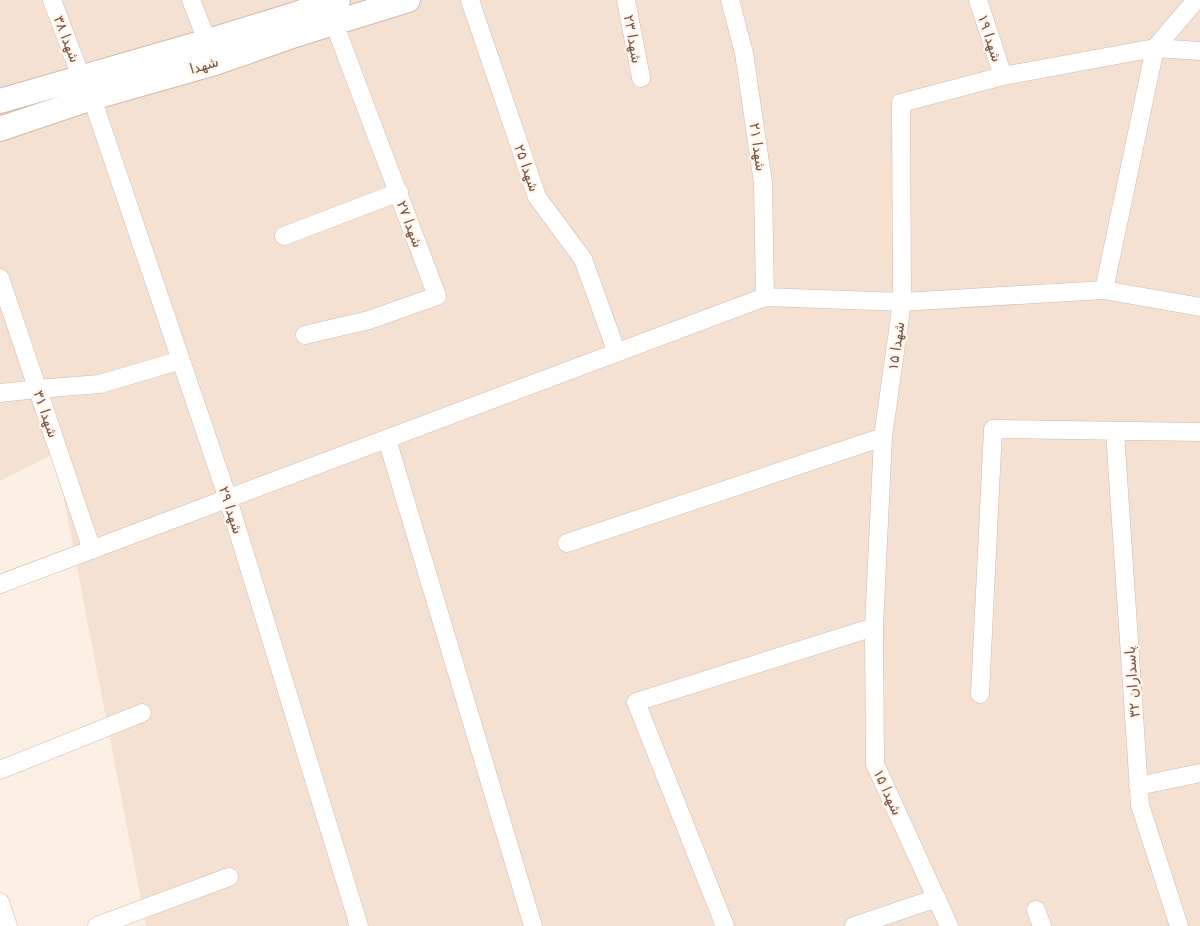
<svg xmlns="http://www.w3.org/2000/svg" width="1200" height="926" viewBox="0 0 1200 926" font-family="'DejaVu Sans','Noto Sans Arabic',sans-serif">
<rect width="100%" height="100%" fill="#fcf0e4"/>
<path fill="#f4e1d2" d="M0 0H1200V926H146L55 453 0 481Z"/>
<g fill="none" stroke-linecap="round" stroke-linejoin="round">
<g stroke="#d0b9ad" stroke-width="19">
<path id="minor" d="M52 0 81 77
M191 0 211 51
M470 0 537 197 583 259 617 353
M626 0 641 78
M730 0 744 53 763 183 765 297
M978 0 1003 76
M92 98 228 499 359 926
M284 236 399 192
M0 278 92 550
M1104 290 1200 307
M305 335 369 320 437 296 334 23
M0 393 37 389 100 384 181 360
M1115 432 1140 805 1179 926
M387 439 533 926
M567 543 883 437
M0 584 765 297 902 302 1104 290 1155 48 1200 51
M980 694 993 429 1200 432
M0 770 142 713
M1138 786 1200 773
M0 902 8 926
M1036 910 1042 926
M97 926 229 877
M725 926 636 702 874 627
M854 926 937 898
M949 926 875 764 874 627 883 437 902 302 901 103 1003 76 1155 48 1196 0"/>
</g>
<g stroke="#d3b8aa" stroke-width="26">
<path id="secondary" d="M0 101 208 41 293 15 338 0
M0 129 92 98 215 63 298 34 408 0"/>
</g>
<use href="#minor" stroke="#fff" stroke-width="18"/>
<use href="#secondary" stroke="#fff" stroke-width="24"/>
</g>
<g text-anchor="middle" stroke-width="4.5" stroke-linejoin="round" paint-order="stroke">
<g font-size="14" fill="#755449" stroke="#fff5ea">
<text transform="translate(990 38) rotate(72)" y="5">شهدا ۱۹</text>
<text transform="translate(67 39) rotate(69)" y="5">شهدا ۳۸</text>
<text transform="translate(633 39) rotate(80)" y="5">شهدا ۲۳</text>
<text transform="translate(204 65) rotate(-17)" y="5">شهدا</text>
<text transform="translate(758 147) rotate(82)" y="5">شهدا ۲۱</text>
<text transform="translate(527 168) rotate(71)" y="5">شهدا ۲۵</text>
<text transform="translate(410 224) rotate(69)" y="5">شهدا ۲۷</text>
<text transform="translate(896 346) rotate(-82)" y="5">شهدا ۱۵</text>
<text transform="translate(46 414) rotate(71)" y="5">شهدا ۳۱</text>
<text transform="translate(231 510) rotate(72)" y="5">شهدا ۲۹</text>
<text transform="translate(1132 682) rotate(-94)" y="5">پاسداران ۳۲</text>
<text transform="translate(888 792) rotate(65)" y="5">شهدا ۱۵</text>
</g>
</g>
</svg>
